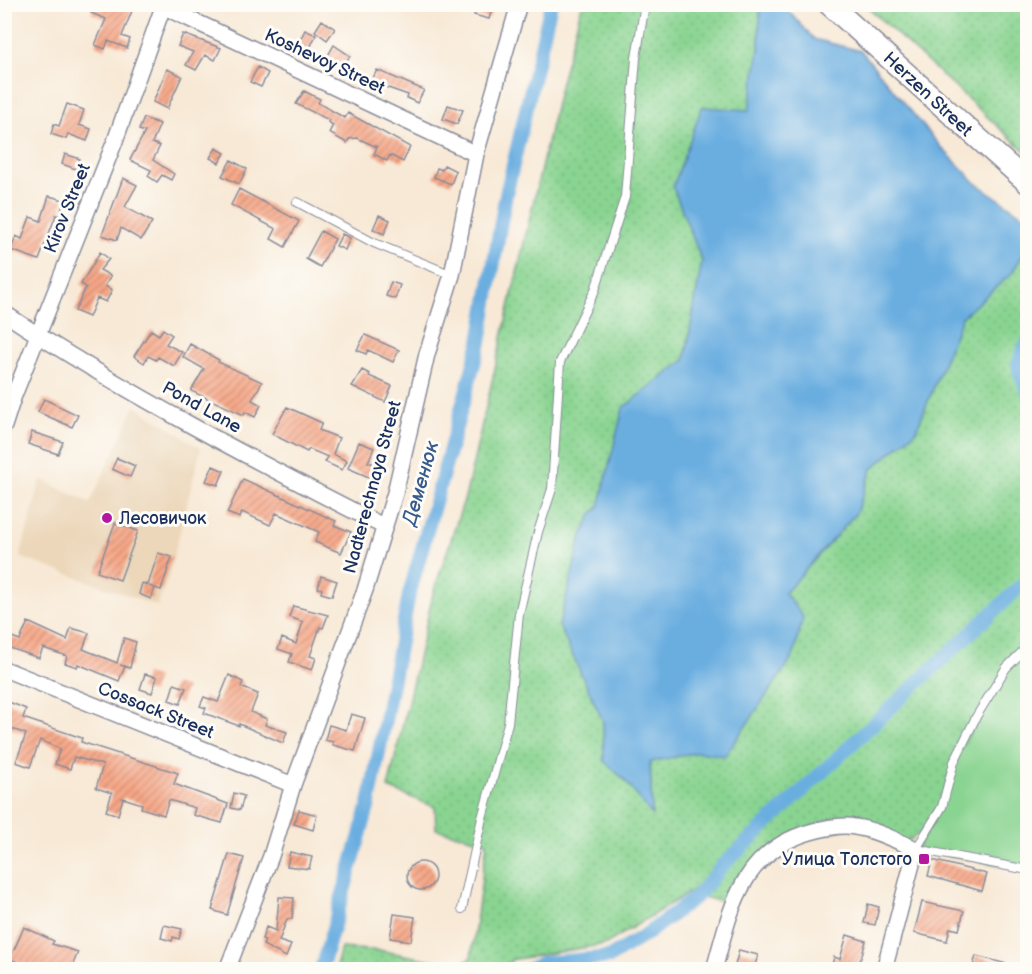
<svg xmlns="http://www.w3.org/2000/svg" width="1032" height="974" viewBox="0 0 1032 974" font-family="'Balsamiq Sans',sans-serif">
<defs>
<pattern id="grass-dots" width="8" height="8" patternUnits="userSpaceOnUse" patternTransform="scale(1.5)"><rect width="8" height="8" fill="#8ad491"/><path d="M2 2h.1M6 6h.1" fill="none" stroke="#76b67f" stroke-width="1.8" stroke-linecap="round"/></pattern>
<pattern id="building-hatch" width="6" height="6" patternUnits="userSpaceOnUse" patternTransform="scale(1.5)"><rect width="6" height="6" fill="#f7a787"/><path d="M-1 1l2-2M0 6l6-6M5 7l2-2" fill="none" stroke="#c78872"/></pattern>
</defs>
<rect width="100%" height="100%" fill="#fdfcf7"/>
<filter id="ink" filterUnits="userSpaceOnUse"><feTurbulence type="fractalNoise" baseFrequency=".0167" numOctaves="2"/><feDisplacementMap in="SourceGraphic" scale="12" xChannelSelector="R" yChannelSelector="G"/><feConvolveMatrix kernelMatrix="1 2 1 2 8 2 1 2 1" color-interpolation-filters="sRGB"/></filter>
<filter id="wash" filterUnits="userSpaceOnUse"><feTurbulence type="fractalNoise" baseFrequency=".008" numOctaves="4" result="noise"/><feDisplacementMap in="SourceGraphic" scale="24" xChannelSelector="R" yChannelSelector="G"/><feGaussianBlur stdDeviation="1.35" result="paint"/><feColorMatrix in="noise" values="0 0 0 0 0 0 0 0 0 0 0 0 0 0 0 0 0 1.4 0 .05"/><feComposite in="paint" operator="in"/></filter>
<g filter="url(#wash)">
<rect width="100%" height="100%" fill="#f8e9d6"/>
<path fill="#ecd7ba" d="M135 406 201 448 169 575 157 606 20 557 41 479 90 503Z"/>
<path fill="url(#grass-dots)" stroke="#528278" stroke-width="1.5" d="M582 5H760L759 50 749 111 673 187 702 261 685 360 657 383 599 507 592 514 559 625 603 721 604 761 624 779 652 814 650 762 698 752 785 593 856 513 872 469 916 431 962 317 1012 273 1027 242V646L933 823 905 844 855 826 773 847 733 904 697 896 709 880 606 944 511 960 508 969 335 970 341 948 383 951 458 965 471 958 487 842 436 829 435 807 388 788 433 594 466 494 561 82Z
M865 5H1021L1028 13 1027 153Z"/>
<path fill="#8ad491" stroke="#528278" stroke-width="1.5" d="M1027 646V870L916 849 933 823 954 762 1006 668Z"/>
<path fill="#6baee0" stroke="#436e9f" stroke-width="1.5" d="M784 6 814 39 861 51 940 146 977 184 1027 218V242L1025 251 1012 273 962 317 916 431 872 469 856 513 785 593 803 617 793 657 725 756 698 752 650 762 652 815 624 779 604 761 603 721 559 626 581 538 592 514 599 507 623 408 685 360 702 261 673 187 702 107 749 110 759 50 760 8Z"/>
<g fill="none" stroke-linecap="round" stroke-linejoin="round">
<path stroke="#6baee0" stroke-width="14" d="M1028 341C1014 370 1017 364 1028 392
M321 970 369 804 409 595 480 342 505 199 551 4
M527 970 543 963 610 957 648 933 697 896 723 865 1028 579"/>
</g>
<g id="blocks">
<path fill="url(#building-hatch)" d="M95 4H116L132 11 122 36 130 39 127 48 108 41 105 49 95 45 106 19 91 13Z
M476 5 492 9 489 19 474 15Z
M322 20 335 29 327 40 315 31Z
M305 30 316 35 308 52 297 46Z
M183 34 221 48 215 60 205 55 196 70 186 65 193 52 178 46Z
M334 45 350 56 345 64 341 62 338 67 326 59Z
M258 67 268 73 261 87 250 82Z
M167 69 182 76 167 109 153 102Z
M377 70 424 90 417 103 407 98 408 95 371 82Z
M304 91 320 99 318 103 345 118 348 113 410 147 403 162 390 155 387 161 374 154 377 147 357 138 349 139 347 143 329 133 333 125 328 122 329 120 296 104Z
M67 104 84 110 79 125 91 129 87 141 68 134 66 139 51 134 54 124 59 126Z
M448 105 463 110 457 124 443 119Z
M144 118 160 124 152 143 160 146 153 160 174 174 171 180 162 175 157 182 148 176 151 170 130 160 145 132 139 130Z
M216 148 225 153 219 163 210 158Z
M65 154 80 159 76 169 62 164Z
M231 160 247 169 239 184 222 176Z
M444 165 456 171 451 184 434 177 437 168 442 170Z
M123 178 137 185 125 207 152 222 141 240 121 228 117 240 102 235Z
M239 189 299 221 285 247 271 239 276 229 231 205Z
M49 196 64 200 60 216 56 215 39 260 11 250 16 236 22 239 30 217 41 221Z
M379 215 390 220 384 234 373 229Z
M321 231 335 239 320 267 306 259Z
M342 234 350 238 345 250 336 246Z
M100 252 109 259 100 270 111 276 105 286 112 290 106 302 97 298 89 317 75 311 86 287 81 284Z
M391 282 400 285 395 299 386 296Z
M163 329 172 335 166 344 182 352 174 366 158 357 156 360 148 356 144 363 134 356 151 330 159 335Z
M365 335 399 350 393 362 368 350 366 354 357 350Z
M190 344 219 360 218 362 262 382 252 400 261 405 255 417 245 412 244 415 191 391 204 369 183 357Z
M362 370 370 374 369 376 392 386 385 402 352 386Z
M44 399 78 415 72 427 38 412Z
M287 407 322 423 319 430 339 438 333 454 347 461 342 470 325 462 328 457 309 449 307 452 272 434Z
M32 432 63 442 58 454 28 444Z
M359 442 374 448 368 462 376 465 371 478 348 468Z
M117 458 135 466 130 477 112 469Z
M213 466 224 471 218 485 206 481Z
M243 479 336 521 334 525 351 532 341 553 315 542 319 532 276 513 270 525 242 512 240 518 227 513Z
M115 523 138 531 120 580 97 572Z
M158 553 172 557 161 590 149 586 155 588 151 599 139 594 142 583 148 585Z
M321 576 337 581 332 596 321 593 322 589 318 588Z
M293 606 328 615 323 628 320 627 310 656 316 658 312 670 289 662 292 654 278 649 282 638 296 644 303 622 289 617Z
M28 622 67 640 71 628 89 633 83 649 117 663 124 638 136 642 130 668 120 665 125 666 119 681 78 664 77 667 65 663 67 656 43 648 39 658 4 646V634L20 640Z
M145 674 157 677 152 693 140 689Z
M229 675 243 682 241 687 258 694 251 712 267 719 265 725 287 732 283 743 239 724V726L204 713 206 708 200 706 204 697 218 702Z
M174 684 186 688 180 704 169 700Z
M4 700 26 709 23 718 82 738 81 742 178 773 174 784 228 804 222 823 193 815 195 808 169 800 164 815 141 808 142 804 123 798 118 815 106 811 112 793 96 788 103 765 74 757 70 769 55 764 60 749 40 740 30 767 16 762 26 734 4 726Z
M351 714 365 718 355 751 333 745V742L325 740 329 725 346 730Z
M234 793 244 796 240 810 231 808Z
M299 810 317 815 313 830 294 824Z
M290 852 312 857 309 869 287 866Z
M229 854 244 858 227 915 212 910Z
M932 860 987 874 982 891 928 876Z
M407 876a14 14 0 1 1 28 0a14 14 0 1 1-28 0Z
M279 897 294 898 292 919H287L279 941 291 945 286 957 263 945 265 940 262 939 266 927 276 931Z
M922 902 964 911 959 930 950 928 947 941 914 933Z
M868 904 879 907 875 925 864 923Z
M394 914 415 917 411 941 390 938Z
M164 925 182 929 179 939 173 937 172 941 161 938Z
M24 927 54 941 52 944 78 952 71 969H36L10 959Z
M847 935 866 941 861 958 856 969H831L834 957 840 959Z
M739 950 758 955 754 969H734Z
M976 956 1015 966V969H972Z"/>
</g>
</g>
<g filter="url(#ink)">
<use href="#blocks" fill-opacity="0" stroke="#8a8c9a" stroke-width="1.5"/>
<g fill="none" stroke-linecap="round" stroke-linejoin="round">
<g stroke="#8a8c9a" stroke-width="10">
<path id="service" d="M297 202 374 243 452 275
M1028 646 1006 668 976 717 954 762 942 807 916 849 1028 870
M462 909 482 818 508 723 519 614 538 532 552 489 560 362 595 290 625 197 636 58 645 4"/>
</g>
<g stroke="#8a8c9a" stroke-width="18">
<path id="minor" d="M158 4 476 154
M4 313C125 393 255 461 385 527
M4 426 13 398 115 141 164 4
M4 669 293 785
M227 970 271 856 293 785 365 590 395 493 427 354 452 275 476 154 519 4
M714 970C731 908 741 852 810 832 824 828 841 824 855 827 876 830 897 841 916 849L884 970"/>
</g>
<g stroke="#8a8c9a" stroke-width="24">
<path id="secondary" d="M829 4 1028 183"/>
</g>
<use href="#service" stroke="#fff" stroke-width="8"/>
<use href="#minor" stroke="#fff" stroke-width="15"/>
<use href="#secondary" stroke="#fff" stroke-width="21"/>
</g>
</g>
<g fill="#b5179e" stroke="#fdfcf7" stroke-width="2">
<circle cx="107" cy="518" r="6"/>
<rect x="918" y="853" width="12" height="12" rx="3"/>
</g>
<g text-anchor="middle" stroke-width="6" stroke-linejoin="round" paint-order="stroke">
<g font-size="18" fill="#1b2f5e" stroke="#fdfcf7">
<text transform="translate(325 61) rotate(25)" y="6">Koshevoy Street</text>
<text transform="translate(928 94) rotate(43)" y="6">Herzen Street</text>
<text transform="translate(67 208) rotate(-68)" y="6">Kirov Street</text>
<text transform="translate(202 407) rotate(29)" y="6">Pond Lane</text>
<text transform="translate(372 487) rotate(-75)" y="6">Nadterechnaya Street</text>
<text transform="translate(156 710) rotate(22)" y="6">Cossack Street</text>
</g>
<g font-size="18" fill="#1b2f5e" stroke="#fdfcf7" text-anchor="start">
<text x="119" y="524">Лесовичок</text>
<text x="912" y="865" text-anchor="end">Улица Толстого</text>
</g>
<g font-size="20" font-style="italic" fill="#375b8c" stroke="#fdfcf7">
<text transform="translate(420 483) rotate(-74)" y="7">Деменюк</text>
</g>
</g>
<rect width="1032" height="974" fill="none" stroke="#fdfcf7" stroke-width="24"/>
</svg>
